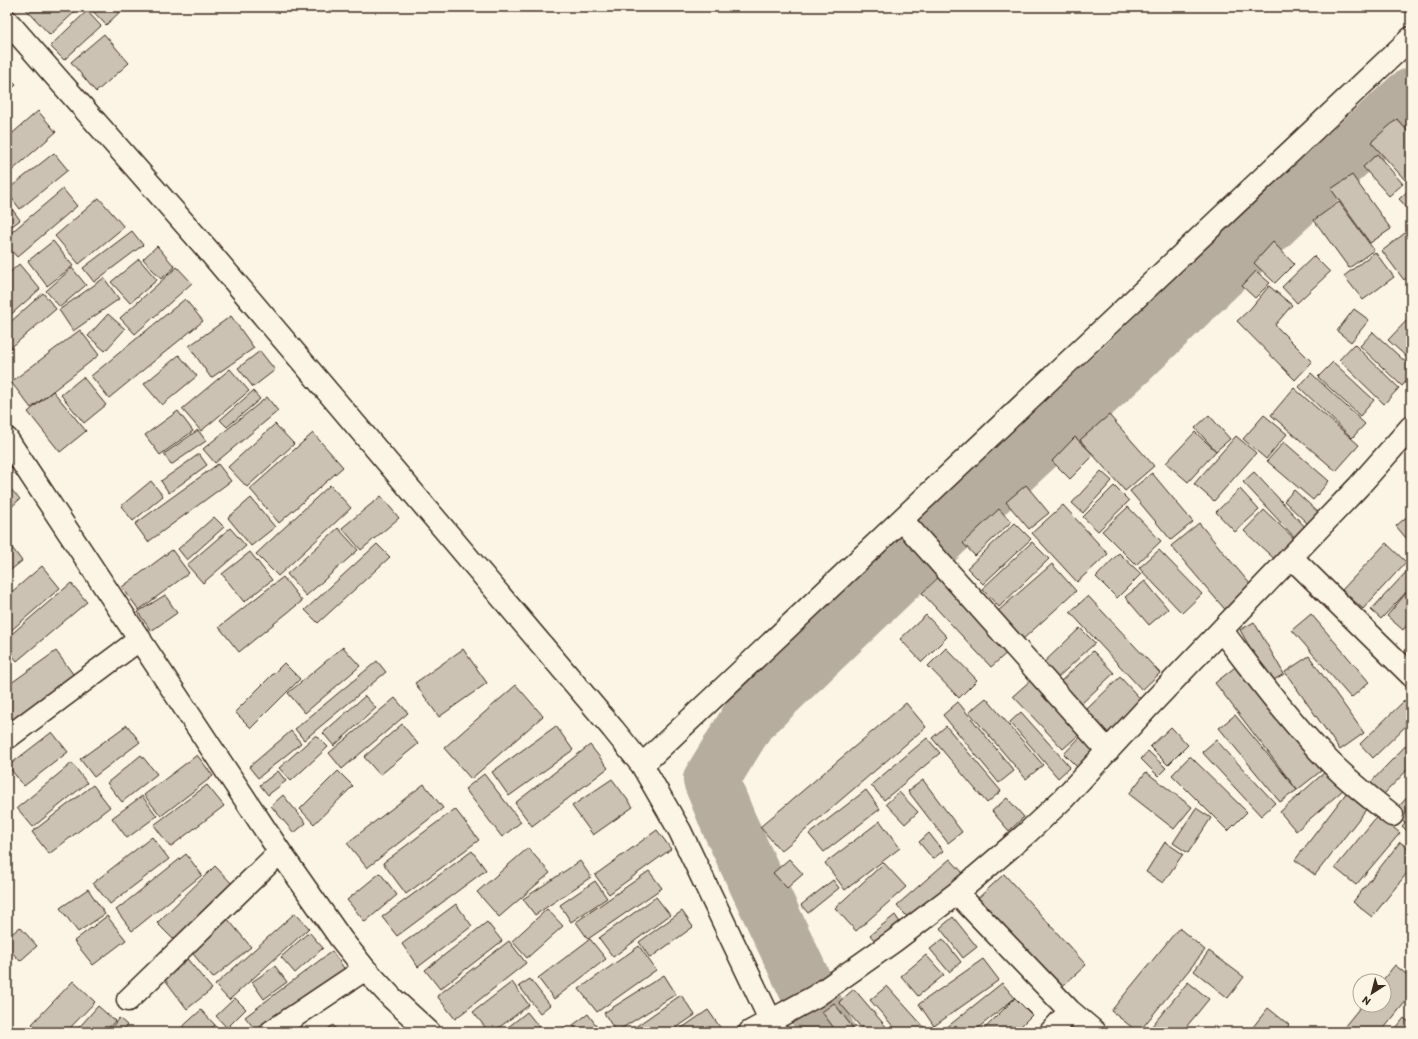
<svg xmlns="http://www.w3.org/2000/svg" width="1418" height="1039" viewBox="0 0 1418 1039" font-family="Itim,sans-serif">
<rect width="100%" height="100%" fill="#fcf5e5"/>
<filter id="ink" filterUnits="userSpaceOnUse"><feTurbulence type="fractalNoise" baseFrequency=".025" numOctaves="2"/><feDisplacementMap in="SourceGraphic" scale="8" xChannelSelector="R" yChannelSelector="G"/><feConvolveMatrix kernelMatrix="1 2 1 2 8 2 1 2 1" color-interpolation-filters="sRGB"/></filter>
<g filter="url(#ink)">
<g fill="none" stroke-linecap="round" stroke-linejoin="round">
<path stroke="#b7ad9e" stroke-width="56" d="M827 1032 729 824 711 780 748 720 972 506 1126 364 1279 216 1411 96"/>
</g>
<path fill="#ccc2b3" stroke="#3b2a1e" d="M24 7H80L50 35Z
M89 7H125L106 25Z
M87 11 101 26 64 60 50 46Z
M104 34 129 63 96 92 71 62Z
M7 75 16 85 7 93Z
M38 111 56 132 7 175V138Z
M1411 112V124L1405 118Z
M1397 119 1411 135V175L1405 180 1371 142Z
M54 153 68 170 20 209 7 192V190Z
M1377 154 1403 184 1389 196 1363 167Z
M1352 175 1391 229 1370 243 1331 189Z
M1411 188V212L1399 199Z
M63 189 77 206 17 257 7 246V236Z
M99 198 124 227 79 264 55 236Z
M7 202 20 220 7 230Z
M1339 202 1374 250 1349 268 1314 220Z
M1410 229 1411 230V274L1404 280 1382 251Z
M132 231 143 245 94 282 83 268Z
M53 241 73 266 47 286 28 261Z
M1273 242 1294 264 1275 283 1254 263Z
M157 246 175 267 161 279 143 259Z
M1375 252 1394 277 1363 300 1344 276Z
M1314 256 1330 272 1297 303 1282 287Z
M139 259 157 280 130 303 111 282Z
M19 264 40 289 7 318V275Z
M177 267 192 283 135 334 120 318Z
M72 268 86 285 60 307 46 291Z
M1256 271 1270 283 1255 298 1242 286Z
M104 278 119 299 73 331 59 310Z
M1269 286 1292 305 1275 325 1312 362 1295 380 1237 321 1250 309Z
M43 293 56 309 7 351V325Z
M185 299 203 321 109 398 91 376Z
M1354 309 1369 320 1351 342 1337 331Z
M108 314 125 329 105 351 88 336Z
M231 316 254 348 211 378 189 346Z
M1411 316V361L1388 340Z
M80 330 99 355 31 408 11 382Z
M1373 332 1411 367V376L1402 386 1360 346Z
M1354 344 1399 388 1384 404 1339 360Z
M260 351 275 370 253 387 238 368Z
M179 355 197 376 162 405 144 384Z
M1333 362 1374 400 1360 416 1318 377Z
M230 369 249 391 201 431 182 409Z
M1311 373 1365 424 1352 438 1299 387Z
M83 377 106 405 84 423 61 395Z
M1294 388 1359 445 1336 471 1271 415Z
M53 391 86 431 60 452 28 412Z
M253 391 260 399 227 427 220 420Z
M267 397 278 411 215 463 203 449Z
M178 411 193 431 160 455 145 435Z
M1109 415 1154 466 1125 491 1080 440Z
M1209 415 1230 439 1216 451 1195 428Z
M1264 415 1287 434 1266 459 1243 439Z
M275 424 294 444 247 487 228 467Z
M198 430 206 441 171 465 164 454Z
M1195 432 1216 451 1188 482 1166 463Z
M313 433 343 467 279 523 250 489Z
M1236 436 1256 453 1214 501 1194 484Z
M1075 437 1094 455 1070 479 1052 461Z
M1284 442 1329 481 1313 500 1267 461Z
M199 454 207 465 169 493 161 481Z
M218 464 231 481 148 542 135 524Z
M1101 471 1112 481 1083 513 1072 503Z
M1254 472 1308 530 1297 540 1243 482Z
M1152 473 1193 522 1171 540 1130 491Z
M151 481 163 496 133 521 121 506Z
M7 485 20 499 7 511Z
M330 485 351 508 278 576 256 554Z
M1026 485 1049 513 1029 529 1006 502Z
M1114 486 1129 501 1098 531 1083 517Z
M1240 489 1259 510 1235 532 1216 512Z
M1294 490 1320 514 1309 525 1284 501Z
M381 496 399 518 361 550 342 528Z
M251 498 275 527 251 546 228 518Z
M1063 505 1108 554 1077 582 1032 533Z
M1128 507 1161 541 1136 565 1102 531Z
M999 509 1011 522 975 556 963 543Z
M1264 510 1300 544 1281 565 1244 531Z
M1411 513V544L1396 526Z
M214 517 224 527 187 560 178 549Z
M1015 523 1031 539 983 584 967 568Z
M1199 523 1255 590 1228 613 1171 546Z
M230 528 246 546 203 583 187 565Z
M338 528 358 550 306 596 287 574Z
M7 541 22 561 7 573Z
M1032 542 1049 559 999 607 982 589Z
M1386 543 1406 562 1363 609 1342 590Z
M377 544 390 557 318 623 305 610Z
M172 550 189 573 139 610 122 587Z
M1159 550 1202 594 1182 613 1139 568Z
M250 552 272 580 244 602 222 574Z
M1119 553 1141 574 1117 598 1096 577Z
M1052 564 1076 591 1023 639 998 611Z
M42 566 60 588 7 634V596Z
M1408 570 1411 573V587L1381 619 1371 610Z
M941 575 1010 650 991 667 922 593Z
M283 577 302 601 239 652 219 627Z
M1145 581 1168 609 1149 625 1125 597Z
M71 583 87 602 17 661 7 649V638Z
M1411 587V620L1403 630 1387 616Z
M165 595 177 613 151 631 138 612Z
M1088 596 1160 673 1142 690 1070 612Z
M1311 614 1369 682 1351 698 1292 630Z
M926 615 947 637 922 662 900 639Z
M1254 622 1284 674 1270 682 1240 630Z
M1080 628 1095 643 1055 680 1041 665Z
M343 647 360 666 305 713 288 693Z
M946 648 977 680 959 698 928 666Z
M463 649 487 683 439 717 415 683Z
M56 651 79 682 7 734V686Z
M1093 651 1114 673 1081 704 1060 682Z
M1309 656 1364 733 1340 750 1285 672Z
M377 661 386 672 304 740 295 729Z
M284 663 300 679 251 728 235 712Z
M1239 664 1321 771 1297 790 1215 683Z
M1120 677 1147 706 1113 738 1086 710Z
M1032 679 1082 732 1063 749 1013 696Z
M516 685 543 716 471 779 444 748Z
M365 696 376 708 334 746 323 733Z
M395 698 408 713 342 769 329 753Z
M986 698 1043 765 1026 779 969 712Z
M1404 701 1411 707V721L1373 758 1360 744Z
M958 702 1014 771 999 783 943 715Z
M906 703 926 727 781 851 760 827Z
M1021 712 1070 767 1058 778 1010 722Z
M1235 715 1297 790 1280 802 1219 728Z
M402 724 418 744 380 775 364 757Z
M127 725 140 742 94 777 80 759Z
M556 726 573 750 509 796 492 772Z
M946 726 1001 791 987 803 932 738Z
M1171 727 1188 745 1168 765 1150 747Z
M291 731 301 743 258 778 249 767Z
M52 732 68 752 24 786 8 766Z
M316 735 328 747 291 781 279 768Z
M1082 735 1097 748 1078 768 1064 754Z
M927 738 940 753 884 800 871 785Z
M1216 740 1275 803 1261 816 1202 752Z
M1411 740V766L1383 795 1370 783Z
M590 745 608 768 532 826 515 803Z
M1148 751 1166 768 1158 776 1141 759Z
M141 755 157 774 122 802 107 783Z
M197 755 213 776 161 816 144 795Z
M1190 756 1247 812 1228 831 1172 775Z
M72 763 87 783 33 827 17 808Z
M278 771 286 781 268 795 260 785Z
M338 771 353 786 314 824 300 809Z
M1326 771 1343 790 1296 831 1280 812Z
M1146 772 1192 807 1174 829 1129 794Z
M484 774 521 822 502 837 465 789Z
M612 779 633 807 593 835 572 806Z
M923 780 962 832 948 843 908 791Z
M424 784 443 808 367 868 347 843Z
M93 785 110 807 49 854 32 832Z
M207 785 224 806 170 847 154 825Z
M866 790 880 809 824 852 809 834Z
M899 792 918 812 905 824 886 804Z
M1347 792 1368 807 1315 875 1295 860Z
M1411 793V835L1402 826 1405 823 1393 813Z
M283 795 306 823 294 833 271 806Z
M142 796 157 816 127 838 112 818Z
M1007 798 1024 817 1009 831 992 811Z
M1196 808 1211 818 1188 853 1173 843Z
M455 809 479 840 406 894 383 863Z
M1378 815 1400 833 1356 885 1335 868Z
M880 821 900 848 845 890 825 863Z
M657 830 671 849 609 894 595 875Z
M929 833 943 851 933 859 919 842Z
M152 837 169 859 110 904 93 883Z
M1165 842 1183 854 1163 883 1146 872Z
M1400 842 1411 850V868L1372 917 1353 902Z
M528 848 550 873 499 917 477 892Z
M472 851 486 870 397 936 382 917Z
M186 854 202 875 132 931 116 910Z
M789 859 803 874 787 888 773 873Z
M950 859 963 873 910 920 897 905Z
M580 861 591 877 535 915 523 899Z
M884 863 906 887 856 931 835 908Z
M215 866 235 887 178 944 157 923Z
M649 871 662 888 588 939 576 922Z
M380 873 397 895 365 922 347 900Z
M1004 874 1086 965 1056 992 974 902Z
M833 880 839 888 808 913 801 905Z
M595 881 607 898 571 922 560 905Z
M88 889 105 914 78 932 60 908Z
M656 897 670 915 613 957 599 938Z
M456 904 472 926 418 967 402 944Z
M547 909 563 926 527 958 512 941Z
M682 911 693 927 650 958 639 942Z
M295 913 309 928 229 1000 215 985Z
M895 915 903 927 879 946 870 935Z
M107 916 126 940 93 965 74 941Z
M953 917 977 947 963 958 940 928Z
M227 918 251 947 213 978 189 949Z
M487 922 502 941 440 989 425 970Z
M20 927 37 946 20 961 7 947V938Z
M1179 928 1205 950 1139 1032H1138L1111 1011Z
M309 932 323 948 295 973 281 957Z
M590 939 606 959 554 999 538 978Z
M943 939 961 962 949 972 930 949Z
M509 941 526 963 455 1019 437 996Z
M639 946 656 970 597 1012 579 989Z
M332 951 346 971 264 1032H257L245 1017Z
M1209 951 1244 977 1228 998 1194 971Z
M184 955 212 989 187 1009 160 973Z
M926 955 944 975 918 996 901 976Z
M983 959 999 980 934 1026 919 1004Z
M1395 965 1411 978V995L1381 1032H1340L1362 1005H1384V981H1382Z
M275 966 287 982 264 999 252 982Z
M664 975 676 994 616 1032 604 1013Z
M530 979 550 1005 540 1013 519 986Z
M73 981 95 1002 66 1032H40L32 1024Z
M512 982 529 1005 493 1032H489L473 1012Z
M1188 982 1209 999 1182 1032H1147Z
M1002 983 1015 998 973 1032H941Z
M887 986 924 1027 918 1032H898L870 1000Z
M854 989 888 1029 884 1032H865L839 1002Z
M681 995 695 1015 670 1032H628Z
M235 998 246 1009 227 1028 216 1016Z
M1015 998 1032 1015 1015 1032H981Z
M834 1003 856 1032H837L822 1012Z
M98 1006 115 1021 105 1032H75Z
M1268 1008 1289 1025 1284 1032H1249Z
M201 1010 215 1025 207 1032H183L180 1029Z
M708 1010 722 1030 720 1032H676Z
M527 1012 543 1032H502Z
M588 1014 601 1032H578L573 1025Z
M119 1018 127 1025 122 1032H108Z
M1404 1018 1411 1024V1032H1393Z
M333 1025 338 1032H324Z
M565 1027 568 1032H558Z
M930 1027 934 1032H923Z
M221 1028 225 1032H216Z"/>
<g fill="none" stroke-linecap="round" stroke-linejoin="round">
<g stroke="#3b2a1e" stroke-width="25">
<path id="minor" d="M7 21 207 249 613 729 642 765 680 831 776 1032
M7 439 280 852 341 939 365 969 392 998 429 1032
M902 520 1108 751
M1291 557 1411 675
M1222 631C1255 674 1288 719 1326 758 1346 779 1369 797 1392 815
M7 738 140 639
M642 765 1411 38
M957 893 1070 1011 1095 1032
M128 1000 280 852
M271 1032 365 969
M750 1032 816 996 894 941 957 893 1027 833 1063 799 1149 706 1358 487 1411 427
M1051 1032 1070 1011"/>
</g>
<use href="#minor" stroke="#fcf5e5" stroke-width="22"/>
</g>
</g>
<rect width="1418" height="1039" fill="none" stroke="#fcf5e5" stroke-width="24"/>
<rect x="12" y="12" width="1394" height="1015" fill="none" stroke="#3b2a1e" stroke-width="1.5" filter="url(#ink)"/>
<g transform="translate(1372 993) rotate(216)"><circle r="19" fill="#fcf5e5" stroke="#afa495"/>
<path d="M0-3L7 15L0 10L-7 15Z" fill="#3b2a1e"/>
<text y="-6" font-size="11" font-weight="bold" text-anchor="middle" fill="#3b2a1e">N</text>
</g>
</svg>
